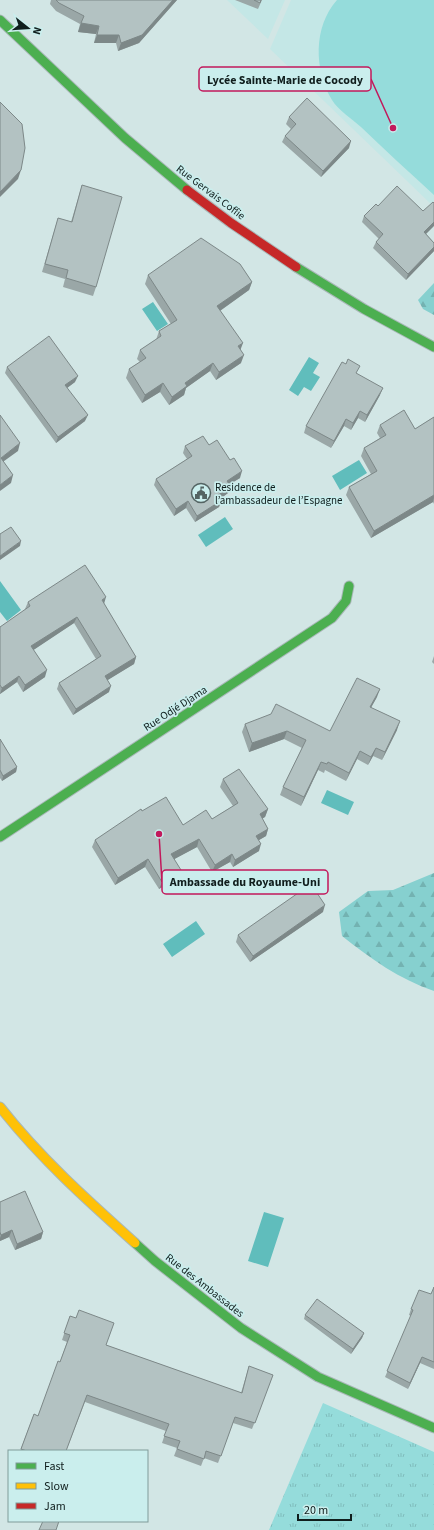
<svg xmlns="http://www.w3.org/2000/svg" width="434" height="1530" viewBox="0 0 434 1530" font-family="'Source Sans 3',sans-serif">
<defs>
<pattern id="forest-firs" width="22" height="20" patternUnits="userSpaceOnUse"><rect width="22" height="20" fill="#86d0cf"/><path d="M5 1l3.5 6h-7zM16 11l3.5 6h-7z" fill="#73b2b1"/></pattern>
<pattern id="park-tufts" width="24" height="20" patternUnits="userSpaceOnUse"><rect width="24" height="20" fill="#95dcdb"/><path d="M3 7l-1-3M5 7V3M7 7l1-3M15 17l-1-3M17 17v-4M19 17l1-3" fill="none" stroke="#7fbcbc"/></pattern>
</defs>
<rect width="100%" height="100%" fill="#d2e6e5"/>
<path fill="#c4e7e6" d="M227 0H285L268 39Z
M291 0H434V207L270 49Z"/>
<path fill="url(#forest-firs)" d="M434 283V315L423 309 418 300Z
M434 873V991C399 979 371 959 342 936L339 912 368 891 393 890Z"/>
<path fill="url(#park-tufts)" d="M323 1403 434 1452V1530H269Z"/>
<path fill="#95dcdb" d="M337 0H434V195C410 173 385 150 361 127 352 119 338 110 332 100 314 70 313 27 337 0Z"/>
<path fill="#60bdbc" d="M153 302 168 324 157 331 142 309Z
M309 357 319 363 313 373 320 377 311 391 304 387 298 396 289 390Z
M359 460 367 473 340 490 332 476Z
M225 517 233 529 206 547 198 535Z
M0 581 21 610 7 621 0 612Z
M327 790 354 802 348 815 321 803Z
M196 921 205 934 172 957 163 944Z
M264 1212 284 1218 268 1267 248 1261Z"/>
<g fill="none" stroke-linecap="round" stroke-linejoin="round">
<g stroke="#a9b8b8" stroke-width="11">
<path id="fast" d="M0 20 125 138 187 190
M296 267 364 309 434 347
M0 837 332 618 346 601 349 586
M135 1243 155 1261 241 1328 318 1377 434 1428"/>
</g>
<g stroke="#a9b8b8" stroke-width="11">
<path id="slow" d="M0 1107C40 1158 87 1200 135 1243"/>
</g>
<g stroke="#a9b8b8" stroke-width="11">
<path id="jam" d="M187 190 231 223 296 267"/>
</g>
<use href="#fast" stroke="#4caf50" stroke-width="9"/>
<use href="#slow" stroke="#ffc107" stroke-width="9"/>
<use href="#jam" stroke="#c62828" stroke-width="9"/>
</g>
<path fill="#9aa7a7" d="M51 0H177L139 43 118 51 116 43H94L96 34 78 32 80 24 56 11 50 4Z
M235 0H262L258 9Z
M289 117 349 148 321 177 282 142 285 136 291 129 286 124Z
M82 185 96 287 93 296 63 287 65 279 42 272 58 218 71 222Z
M378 206 426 234 434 243V251L406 280 373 248 376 242 379 239 362 222 364 216Z
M148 275 252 282 249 290 220 311 240 350 241 363 216 380 210 371 186 388 184 395 169 405 160 392 142 403 126 378 129 369 140 362 137 359 140 350 156 340 159 331 171 324 145 284Z
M7 367 75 382 67 388 85 421 56 443 5 373Z
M357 374 380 395 365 422 358 418 351 430 344 426 331 448 304 433 306 426Z
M434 417V504L433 502 371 538 346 495 349 487 371 474 361 456 364 448 380 438 377 433 380 425 415 429Z
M209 445 240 478 230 484 228 493 221 498 219 507 195 522 186 508 174 516 154 485 156 479 187 459 183 453 185 446Z
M28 602 104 604 136 657 134 664 107 680 109 692 73 715 57 689 59 683 96 659 74 623 33 650 45 677 23 692 17 682 0 694V627L26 609H25Z
M434 656V664L432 662Z
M377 697 371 707 397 730 382 760 373 756 368 765 357 759 346 781 325 770 324 773 318 770 301 806 280 795 283 787 302 748 284 739 249 752 242 732 245 724 330 731Z
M0 739 17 767 16 772 2 781 0 778Z
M223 779 268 809 265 817 262 818 268 829 266 836 259 840V851L233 867 230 862 212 872 197 847 174 859 178 877 159 889 145 867 115 885 92 847 95 840 142 811 183 825 212 819 233 806 220 787Z
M323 912 250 962 236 942 238 935Z
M0 1202 43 1232 41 1239 15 1250 9 1237 0 1241Z
M434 1287V1369L420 1363 408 1389 385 1377 411 1316 409 1315 411 1309 431 1294Z
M305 1315 364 1333 362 1338 351 1354 304 1319Z
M70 1316 106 1345 241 1393 249 1366 273 1375 252 1429 233 1423 218 1463 204 1458 201 1466 174 1456 177 1448 162 1443 166 1431 85 1402 66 1451H20L34 1414 38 1416 60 1362 67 1342 62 1340Z"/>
<path fill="#7d8888" d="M173 0H177L139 43 118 51 121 43Z
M81 23 99 26 96 34 78 32Z
M97 35H119L116 43H94Z
M351 141 349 148 321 177 323 171Z
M21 170 18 179 0 197V192Z
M434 222V226L421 239 424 232Z
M434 247V251L406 280 408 274Z
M252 282 249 290 214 315 217 306Z
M243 343 240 351 238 346Z
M244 355 241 363 216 380 219 372Z
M213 363 210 371 186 388 184 395 169 405 172 397 185 383Z
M78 376 75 382 63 391 65 385Z
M163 383 160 392 142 403 145 395Z
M383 388 380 395 365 422 367 415Z
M360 411 358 418 351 430 353 423Z
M88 415 85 421 56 443 58 437Z
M346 419 344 426 331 448 334 441Z
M20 443 18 451 0 464 1 458Z
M242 471 240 478 225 487 227 481Z
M13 475 11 483 0 491V485Z
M231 487 228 493 216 502 218 495Z
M434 495V498L433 502 371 538 374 531Z
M222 500 219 507 195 522 197 516Z
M188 501 186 508 174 516 176 509Z
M21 541 20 546 0 560V556Z
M106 597 104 604 102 600Z
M77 617 74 623 29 653 31 646Z
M136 657 134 664 103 683 105 676Z
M47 670 45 677 23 692 25 685Z
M19 676 17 682 0 694 2 688Z
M111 686 109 692 73 715 76 709Z
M380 689 377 697 367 715 370 707Z
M400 721 397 730 382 760 385 752Z
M287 731 284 739 249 752 252 743Z
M376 748 373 756 368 765 371 757Z
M360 751 357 759 346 781 349 773Z
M321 762 318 770 301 806 304 797Z
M17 767 16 772 2 781 3 776Z
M268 809 265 817 257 822 260 814Z
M268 829 266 836 254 843 256 836Z
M199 839 197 847 169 862 171 854Z
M261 844 259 851 233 867 235 860Z
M232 854 230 862 212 872 215 865Z
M148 859 145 867 115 885 118 878Z
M181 870 178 877 159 889 162 882Z
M325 905 323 912 250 962 253 956Z
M12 1230 9 1237 0 1241V1238L1 1235Z
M43 1232 41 1239 15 1250 17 1244Z
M364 1333 362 1338 351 1354 353 1349Z
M422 1357 420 1363 408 1389 410 1383Z"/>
<path fill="#b3c2c2" stroke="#7d8888" d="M56 0H173L142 35 121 43 119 35H97L99 26 81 23 84 16 59 3Z
M254 0H261L260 3Z
M307 98 351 141 323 171 285 136 296 124 289 117Z
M0 102 22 124 25 148 21 170 0 192Z
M82 185 122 197 96 287 66 278 68 270 45 264 58 218 72 222Z
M397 186 423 211 433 202 434 203V222L424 232 434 243V247L408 274 376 242 383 234 364 216 376 204 378 206Z
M201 238 240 264 252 282 217 306 243 343 238 346 244 355 219 372 213 363 185 383 187 386 172 397 163 383 145 395 129 369 146 358 140 350 161 336 159 331 177 320 148 275Z
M49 336 78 376 65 385 88 415 58 437 7 367Z
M348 359 360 366 356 373 383 388 367 415 360 411 353 423 346 419 334 441 306 426 342 362 346 364Z
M404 410 415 429 434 417V495L374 531 349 487 377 471 364 448 386 435 380 425Z
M0 415 20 443 1 458 13 475 0 485Z
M203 436 209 445 217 440 230 460 234 458 242 471 227 481 231 487 218 495 222 500 197 516 188 501 176 509 156 479 192 456 185 446Z
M11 527 21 541 0 556V534Z
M85 565 106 597 102 600 136 657 105 676 111 686 76 709 59 683 101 656 77 617 31 646 47 670 25 685 19 676 2 688 0 685V627L30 606 28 602Z
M357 678 380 689 370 707 400 721 385 752 376 748 371 757 360 751 349 773 328 762 327 764 321 762 304 797 283 787 306 740 287 731 252 743 245 724 271 714 276 704 330 731Z
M0 739 17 767 3 776 0 770Z
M239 769 268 809 260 814 268 829 256 836 261 844 235 860 232 854 215 865 199 839 171 854 181 870 162 882 148 859 118 878 95 840 141 809 142 811 166 797 183 825 206 810 212 819 238 803 223 779Z
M311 884 325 905 253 956 238 935Z
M25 1191 43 1232 17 1244 12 1230 1 1235 0 1232V1202Z
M434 1287V1362L422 1357 410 1383 387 1371 413 1310 411 1309 419 1290 431 1294Z
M317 1299 364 1333 353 1349 305 1315Z
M79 1310 114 1323 106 1345 242 1393 249 1366 273 1375 255 1423 235 1417 221 1456 206 1451 204 1459 177 1449 180 1441 164 1436 169 1424 87 1395 66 1451H27L21 1449 34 1414 38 1416 58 1361 60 1362 70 1335 64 1333 70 1316 76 1318Z
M43 1521H59L56 1530H39Z"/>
<defs>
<g id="civic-ring" transform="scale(1)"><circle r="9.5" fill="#caeeed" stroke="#546463" stroke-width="1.5"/><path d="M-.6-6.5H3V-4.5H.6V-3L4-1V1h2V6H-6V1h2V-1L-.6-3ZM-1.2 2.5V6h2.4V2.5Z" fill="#546463"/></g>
</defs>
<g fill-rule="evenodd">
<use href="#civic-ring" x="201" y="493"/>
</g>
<g text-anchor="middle" stroke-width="3.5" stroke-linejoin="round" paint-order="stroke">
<g font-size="11" fill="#101e1d" stroke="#caeeed">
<text transform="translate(211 192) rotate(37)" y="4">Rue Gervais Coffie</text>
<text transform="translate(175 708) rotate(-33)" y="4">Rue Odjé Djama</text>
<text transform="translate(205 1285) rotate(38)" y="4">Rue des Ambassades</text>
</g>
<g font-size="11" fill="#101e1d" stroke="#caeeed" text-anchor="start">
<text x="215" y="491">Residence de<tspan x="215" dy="13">l’ambassadeur de l’Espagne</tspan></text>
</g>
</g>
<path fill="none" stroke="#c2185b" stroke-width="1.5" d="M393 128L371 79M159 834L162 882"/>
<g fill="#c2185b" stroke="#caeeed" stroke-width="1.5">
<circle cx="393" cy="128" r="4"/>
<circle cx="159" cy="834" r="4"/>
</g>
<g fill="#caeeed" stroke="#c2185b" stroke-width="1.5">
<rect x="199" y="67" width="172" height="24" rx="4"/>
<rect x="162" y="870" width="166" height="24" rx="4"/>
</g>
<g font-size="12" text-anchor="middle" font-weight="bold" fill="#101e1d">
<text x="285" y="84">Lycée Sainte-Marie de Cocody</text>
<text x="245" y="886">Ambassade du Royaume-Uni</text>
</g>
<rect x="8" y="1450" width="140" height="72" fill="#caeeed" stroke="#809b9a"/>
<rect x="16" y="1463" width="20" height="6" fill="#4caf50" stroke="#809b9a"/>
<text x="44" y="1470" font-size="12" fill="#101e1d">Fast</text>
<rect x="16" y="1483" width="20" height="6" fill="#ffc107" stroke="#809b9a"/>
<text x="44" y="1490" font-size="12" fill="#101e1d">Slow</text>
<rect x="16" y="1503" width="20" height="6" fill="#c62828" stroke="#809b9a"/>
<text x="44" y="1510" font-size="12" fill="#101e1d">Jam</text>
<g transform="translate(28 28) rotate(107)" stroke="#caeeed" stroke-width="3" paint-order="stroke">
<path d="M0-3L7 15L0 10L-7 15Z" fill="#101e1d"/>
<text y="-6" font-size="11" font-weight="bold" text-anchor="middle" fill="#101e1d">N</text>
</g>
<path d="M298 1514v6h53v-6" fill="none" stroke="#101e1d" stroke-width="2"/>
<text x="304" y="1514" font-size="12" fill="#101e1d" stroke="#caeeed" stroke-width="3" paint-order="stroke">20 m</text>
</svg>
